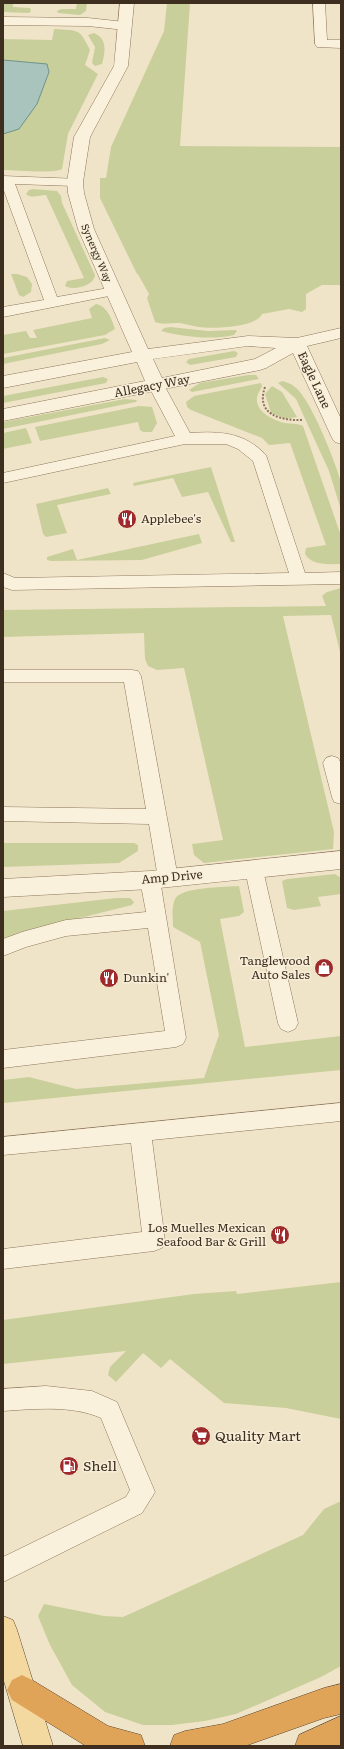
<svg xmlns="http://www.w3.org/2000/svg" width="344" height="1749" viewBox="0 0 344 1749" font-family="Literata,serif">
<rect width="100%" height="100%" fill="#f0e4c8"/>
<path fill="#c9cf9b" d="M3 3H13V7L30 8 31 11 29 13 3 12Z
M77 3H87L86 11 80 15 58 13 57 11 61 9H76Z
M167 3H190L180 146 341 147V285H322L306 294V309L302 312 289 309 262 314C256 328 212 329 198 327 192 326 186 324 180 323 172 323 162 325 155 322L147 298 149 294 139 276 136 272 100 198V178H106L111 147 164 31Z
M54 29C78 31 79 27 90 50L85 65 98 74 68 134 62 169C52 174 16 170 3 170V39L52 40Z
M94 33C108 39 105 52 102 64L95 66 92 63 95 47 88 35Z
M33 189 57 191 61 196 62 203 95 275C94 286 73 291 65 286L67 281 84 278 46 195C40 195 31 199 26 194L29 190Z
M11 274H17L27 277 32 284 31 292 23 297 19 295Z
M96 304C107 306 112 319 115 329L105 335 3 354V335L26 331 30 338H37L33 330 92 318 89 309Z
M170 327 208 331 236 330 237 331 234 335C212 340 184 337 161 331L164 328Z
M105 338 110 340 102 344 3 364V358Z
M234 351 238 353 236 357 190 365 186 362 189 359Z
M248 375H256L259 379 192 392 189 390 200 383Z
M103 377 108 379 106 383 3 403V396Z
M282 381C287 382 292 384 296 388 311 400 336 463 341 482 343 491 341 502 341 510L329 471 296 399 278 383Z
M261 383 262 386C261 389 258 393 257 397 255 412 273 420 285 423 291 424 297 423 303 426L341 536V564C329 564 312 566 305 554L306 548 326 545 290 443 269 445 262 438 191 410 187 407 186 402 194 396Z
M272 386 282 392 297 417 286 419 271 413 265 394Z
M125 399 137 400 136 402 3 429V422Z
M139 406 152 407 157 423 152 432H143L140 430 138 422 40 441 35 427Z
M26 428 32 443 3 449V433Z
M211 467 235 542H231L208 492 182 497 173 478 134 486 133 483Z
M108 488 111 494 57 505 67 533 46 537 43 534 36 504Z
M199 534 202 543 142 560 51 561 47 560V557L73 549 77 560Z
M341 588V656L331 615 283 616 334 832 333 849 204 863 194 855 192 844 223 840 184 668 157 670 148 666 145 659 144 633 3 637V610L326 606 322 596 327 592Z
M3 843H134L138 845V851L119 863 3 867Z
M335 874 341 878V894L318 897 321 906 294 910 287 908 282 881 287 879Z
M239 886 244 912 239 916 220 919 245 1047 341 1036V1070L3 1103V1080L29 1077 76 1089 204 1078 219 1035 200 942 173 927C173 918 171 908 175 899 180 887 226 887 239 886Z
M116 898H130L134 902 132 905 32 930 3 940V911Z
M341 1282V1419L286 1408 224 1403 170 1359 161 1368 143 1353 116 1382 108 1375 110 1367 126 1351 3 1364V1320L194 1294 236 1291 237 1294Z
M341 1501V1666L321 1677 236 1714 205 1721 172 1725H143L105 1712 72 1685 50 1645 38 1616 44 1604 104 1616 123 1617 303 1535 324 1509Z"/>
<path fill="#a9c4bc" stroke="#6f938a" d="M3 60 47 64 49 72 37 104 19 129 3 134Z"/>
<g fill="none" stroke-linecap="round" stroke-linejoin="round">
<g stroke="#8d765c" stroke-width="1">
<path id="service" d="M313 3H325L327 40H341V48L317 47 315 44Z
M3 17 88 18 125 22 129 23 131 26 129 29 125 30 88 26 3 25Z
M3 176 80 179 82 182 80 185 75 186 15 184 57 297 114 287 119 288 121 291 119 294 3 317V307L44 300 3 188Z
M156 380 161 382 164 385 190 433C220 431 244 432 266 455L305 573 341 572V584L12 590 3 587V573L15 578 289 573 253 461 238 449 226 444H185L3 483V473L175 436 148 385 151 382Z
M3 670H132L138 671 141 676 178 878 175 883 168 886 161 883 160 880 186 1038 183 1044 176 1047 3 1068V1050L165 1031 148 928 66 936 26 947 3 956V939L22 932 66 920 146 912 140 880 143 875 150 872 157 875 158 878 149 824 3 821V807L146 809 124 682H3Z
M332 756 338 758 341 763V804L334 802 332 797 323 763 326 758Z
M254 862 261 865 263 870 298 1023 295 1029 288 1032 281 1029 278 1023 245 870 247 865Z
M341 1103V1121L152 1140 165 1241 162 1248 154 1251 3 1269V1249L142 1232 131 1143 3 1155V1137Z
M46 1386 92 1391 117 1402 155 1492 142 1513 3 1582V1557L126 1497 130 1490 101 1418C72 1405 34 1409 3 1411V1389Z"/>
</g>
<g stroke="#8d765c" stroke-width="1">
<path id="minor" d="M120 3H134L128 66 90 137 83 182 84 193 94 229 148 349 248 336 297 338 341 328V338L307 346 341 419V444L335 442 332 438 293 353 266 368 260 370 3 421V409L145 381 137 362 3 388V376L132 352 78 229 68 193 67 182 74 137 114 66ZM248 346 276 348 255 359 162 378 153 359Z
M341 851V869L150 889 3 897V879L150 871Z"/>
</g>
<g stroke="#5b4430" stroke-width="1">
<path id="primary" d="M3 1616 13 1620 17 1630 53 1746H23L3 1678Z"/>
</g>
<g stroke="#5b4430" stroke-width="1">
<path id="motorway" d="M22 1675 32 1680 108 1726 141 1735 145 1746H86L12 1700 7 1690 12 1680Z
M341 1684V1714L324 1718 245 1746H170L174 1735 185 1731 223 1724 324 1688Z
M341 1716V1746H295L299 1735Z"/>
</g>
<path stroke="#8d765c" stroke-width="2" stroke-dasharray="2 1.5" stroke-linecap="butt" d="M265 387C255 415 282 421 303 420"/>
<use href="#service" fill="#faf1dc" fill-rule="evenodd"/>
<use href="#minor" fill="#faf1dc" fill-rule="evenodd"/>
<use href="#primary" fill="#f3d9a0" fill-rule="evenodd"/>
<use href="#motorway" fill="#e0a458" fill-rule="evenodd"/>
</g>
<defs>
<g id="restaurant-disc" transform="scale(1)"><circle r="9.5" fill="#9e2a2b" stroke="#f7eed8"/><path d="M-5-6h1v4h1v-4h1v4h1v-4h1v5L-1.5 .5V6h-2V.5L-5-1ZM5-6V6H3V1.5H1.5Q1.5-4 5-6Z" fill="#fff"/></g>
<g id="shop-disc" transform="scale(1)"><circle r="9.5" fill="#9e2a2b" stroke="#f7eed8"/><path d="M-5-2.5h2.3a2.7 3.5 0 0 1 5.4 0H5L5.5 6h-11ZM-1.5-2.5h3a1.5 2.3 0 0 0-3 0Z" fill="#fff"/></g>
<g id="supermarket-disc" transform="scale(1)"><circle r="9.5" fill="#9e2a2b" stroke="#f7eed8"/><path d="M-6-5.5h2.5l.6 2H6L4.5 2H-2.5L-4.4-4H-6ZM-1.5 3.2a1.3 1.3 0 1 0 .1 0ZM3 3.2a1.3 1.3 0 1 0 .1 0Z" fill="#fff"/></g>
<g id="fuel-disc" transform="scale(1)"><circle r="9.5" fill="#9e2a2b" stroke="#f7eed8"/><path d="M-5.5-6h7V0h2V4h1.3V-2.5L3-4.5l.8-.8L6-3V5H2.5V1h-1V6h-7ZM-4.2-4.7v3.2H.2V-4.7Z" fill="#fff"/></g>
</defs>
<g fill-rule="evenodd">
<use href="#restaurant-disc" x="127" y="519"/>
<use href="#shop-disc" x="324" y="968"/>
<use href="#restaurant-disc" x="109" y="978"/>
<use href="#restaurant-disc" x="280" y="1235"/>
<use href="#supermarket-disc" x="201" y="1436"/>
<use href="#fuel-disc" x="69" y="1466"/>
</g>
<g text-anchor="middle" stroke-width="3" stroke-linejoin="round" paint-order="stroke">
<g font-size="10" fill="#3d2e20" stroke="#f7eed8">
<text transform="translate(97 253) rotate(67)" y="4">Synergy Way</text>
</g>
<g font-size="12" fill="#3d2e20" stroke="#f7eed8">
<text transform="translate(314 380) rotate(65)" y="4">Eagle Lane</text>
<text transform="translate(152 386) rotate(-11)" y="4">Allegacy Way</text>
<text transform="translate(172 877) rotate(-5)" y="4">Amp Drive</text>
</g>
<g font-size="12" fill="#3d2e20" stroke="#f7eed8" text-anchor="start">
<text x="141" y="523">Applebee's</text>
<text x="310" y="965" text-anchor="end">Tanglewood<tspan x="310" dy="14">Auto Sales</tspan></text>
<text x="123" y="982">Dunkin'</text>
<text x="266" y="1232" text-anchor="end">Los Muelles Mexican<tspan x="266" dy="14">Seafood Bar &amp; Grill</tspan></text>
</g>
<g font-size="14" fill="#3d2e20" stroke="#f7eed8" text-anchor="start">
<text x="215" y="1441">Quality Mart</text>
<text x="83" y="1471">Shell</text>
</g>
</g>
<rect width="344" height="1749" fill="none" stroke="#3d2e20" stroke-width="8"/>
</svg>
